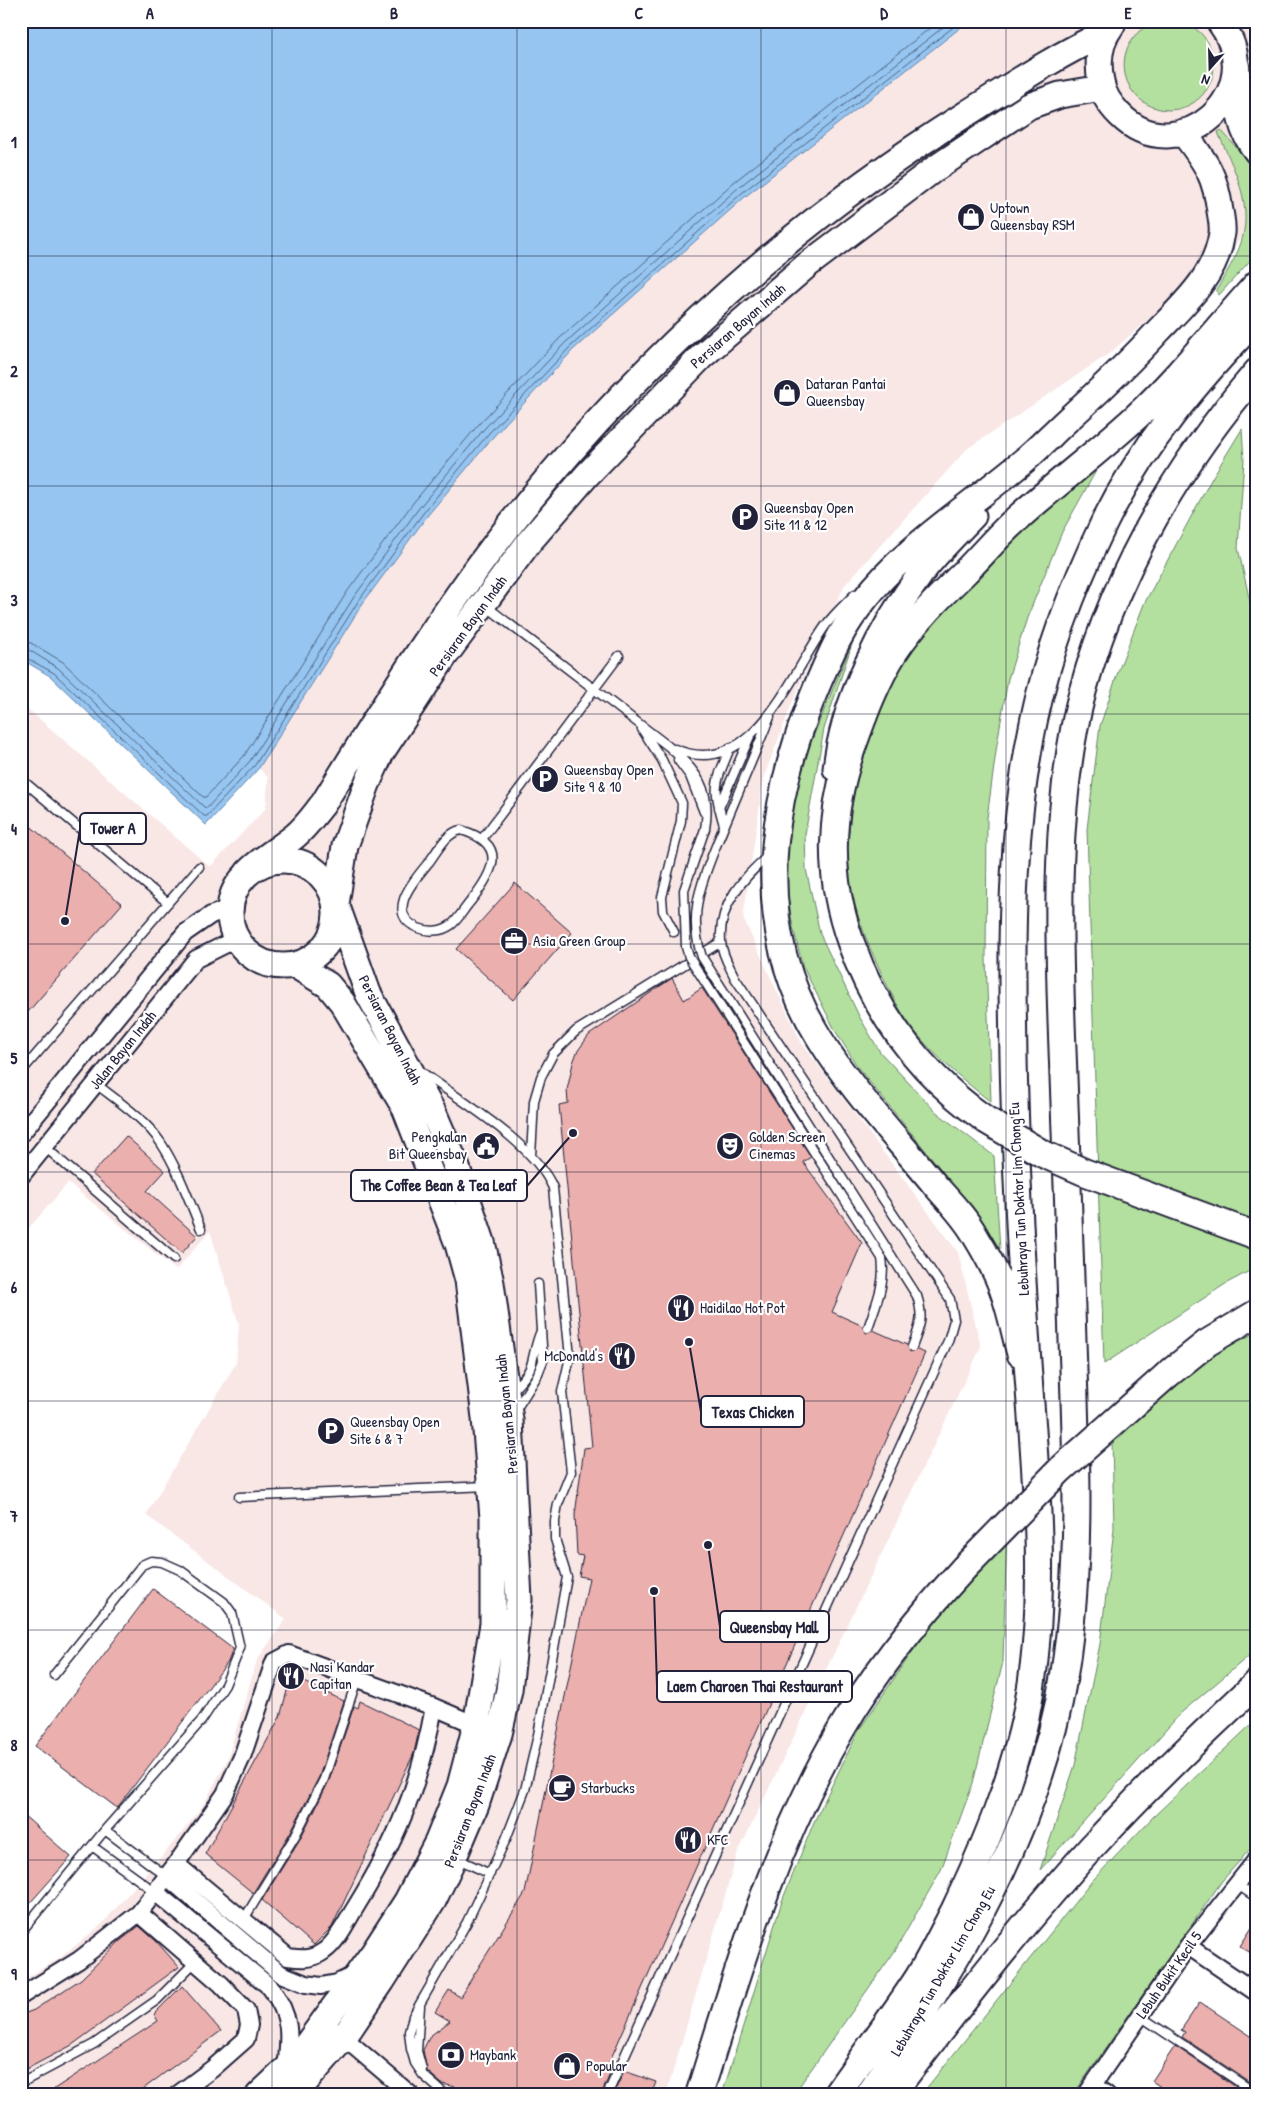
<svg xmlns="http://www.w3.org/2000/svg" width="1278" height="2116" viewBox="0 0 1278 2116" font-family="'Patrick Hand',sans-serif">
<rect width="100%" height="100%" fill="#fff"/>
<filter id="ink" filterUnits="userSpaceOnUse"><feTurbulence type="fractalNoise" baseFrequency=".02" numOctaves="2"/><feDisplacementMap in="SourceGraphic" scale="10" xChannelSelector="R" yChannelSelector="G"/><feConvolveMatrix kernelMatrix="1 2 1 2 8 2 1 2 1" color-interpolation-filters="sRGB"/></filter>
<g filter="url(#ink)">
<path fill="#f9e7e6" d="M969 21H1257V225L1110 353 967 449 844 586 792 703 764 777 743 918 801 1042 958 1252 981 1347 737 1855 666 2095H21V1981L60 1958 102 1924 181 1834 205 1802 227 1760 257 1660 286 1619 146 1515 236 1363 239 1324 210 1231 176 1270 68 1183 21 1237V703L210 867 266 808 268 778 259 768 363 603 428 515 493 437 573 350 746 196Z"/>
<path fill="#b3e09e" stroke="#6a816c" d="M1124 65a45 45 0 1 1 90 0a45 45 0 1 1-90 0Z
M1221 130 1257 171V253L1219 295 1216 291C1222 280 1229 269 1235 257 1258 213 1237 176 1219 135L1218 132Z
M1242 429 1244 460 1238 548 1257 633V1267L1227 1283 1104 1364 1087 829 1100 726 1119 669 1144 604 1212 478Z
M1097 469 1062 532 1027 618 1008 679 997 744 987 818 986 958 991 1102C964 1081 939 1060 917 1034 902 1016 890 992 880 970 865 938 851 903 848 867 846 849 849 831 851 813 860 743 887 681 929 625 938 614 949 604 958 594 1001 549 1050 510 1097 469Z
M854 638 824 729 805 834 806 869 820 934 859 1016 880 1052 935 1111 994 1156 1000 1249 939 1167 859 1069 836 1032 803 967 792 923 784 868 791 814 808 749Z
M1257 1332V1649L1182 1712 1040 1870 1075 1765 1100 1644 1114 1529 1112 1440 1207 1357Z
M1007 1528 1003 1662 973 1783 941 1870 895 1951 793 2095H722L782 1901 814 1822 859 1730 940 1611Z
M1257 1719V1841L1222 1881 1073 2095H921L1092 1881 1152 1818Z"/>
<path fill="#95c5f0" stroke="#6784a8" d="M21 21H969L746 196 573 350 493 437 428 515 363 603 259 768 206 825 50 676 21 659Z"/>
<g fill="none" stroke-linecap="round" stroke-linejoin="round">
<path stroke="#506383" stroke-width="1" d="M21 641 31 643 63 662 203 797H206L244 756 347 592 413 503 479 424 560 338 734 182 939 21
M21 649 29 650 58 668 204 807 207 808 250 761 354 597 419 508 484 429 565 343 739 187 951 21
M21 655 54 673 204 816H207L255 765 359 600 424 512 489 433 570 347 743 192 961 21"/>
</g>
<path fill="#ebafad" stroke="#22223b" d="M21 818 122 904 21 1020Z
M515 883 572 933 513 1000 456 949Z
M672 978 684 1000 702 988 811 1157 803 1162 862 1243 832 1312 863 1326 866 1333 873 1330 907 1345 910 1352 917 1350 925 1353 608 2065 613 2067 601 2095H457L456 2087 442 2084 427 2071 423 2050 430 2036 450 2021 435 2012 449 1990 460 1997 525 1893 589 1578 579 1576 583 1556 577 1555 575 1515 584 1448 592 1447 559 1105 568 1103 567 1090 573 1063 577 1052 589 1035Z
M126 1136 165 1171 147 1191 197 1236 182 1253 92 1174Z
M153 1589 233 1649 228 1662 117 1808 35 1746Z
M291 1676 344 1701 319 1777 290 1833 253 1893 205 1854 280 1717Z
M360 1701 419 1730 414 1753 332 1927 314 1945 262 1900 300 1839 329 1781 354 1706 358 1708Z
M21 1813 71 1857 21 1913Z
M1257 1920V1957L1240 1946Z
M139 1926 156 1941 179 1967 72 2045 21 2072V2015L34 2010 81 1979 120 1941Z
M182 1986 221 2031 135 2095H45L158 2021 154 2014Z
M1200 2002 1257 2040V2087L1182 2037 1185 2032 1181 2030Z
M1175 2046 1248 2095H1172L1152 2081Z
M624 2071 656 2082 651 2095H613Z"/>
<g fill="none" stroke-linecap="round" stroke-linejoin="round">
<g stroke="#22223b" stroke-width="11">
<path id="service" d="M486 606 668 746C696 771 712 788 705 829
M642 729 662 760 682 803 681 821 662 897 663 911 674 932
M675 749C754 782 791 673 826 625 834 614 845 604 855 594
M678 760 690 776 704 812
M21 779 168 903
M719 808 751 734
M724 825C712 785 715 785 730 748
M461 830C509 844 494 872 470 902 464 909 458 920 451 925 441 932 428 932 418 928 383 913 416 878 429 862 438 850 446 833 461 830Z
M482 839 619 656
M718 841 770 717
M420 1071C461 1101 534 1143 553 1188L570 1357 562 1392 571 1472 558 1504 555 1521V1539L567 1577 538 1735 525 1790 506 1839 467 1922 413 2016 409 2032 411 2049 415 2063 423 2075 446 2095
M21 1072 199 867
M96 1084C118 1101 145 1119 161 1143 178 1169 189 1200 201 1229
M45 1147 174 1259
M531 1156 534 1101 541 1077 553 1054 576 1031 721 942
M512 1391C520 1382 530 1373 532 1362 535 1351 536 1342 541 1331
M515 1411 537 1376 543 1361 538 1284
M239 1497 488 1486
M105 1830 166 1876
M92 1846 154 1891
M458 1859 490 1874
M1236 1884 1257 1898
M244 1919 295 1836 324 1779 357 1679
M21 1932 105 1830 202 1720 225 1685 240 1648 232 1613 224 1602 180 1570 162 1562 151 1561 142 1565 54 1675
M420 2006 417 2051 422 2069
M1140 2016 1257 2094
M21 2083 94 2044 157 2000 195 1962
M607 2095 948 1341 954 1320 950 1299 735 978C730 967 722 955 721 942 718 904 744 877 770 854"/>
</g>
<g stroke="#22223b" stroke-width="20">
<path id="minor" d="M21 1134 185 933 211 915 229 908
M21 1176 196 959 236 939
M176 1864 288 1957C301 1959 312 1960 324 1951 337 1942 347 1921 355 1908 397 1840 420 1785 434 1707
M166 1876 281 1974 306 1984 321 1986 337 1983 356 1974
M154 1891 270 1987C292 2017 290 2033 286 2070
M139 1913 221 1984 246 2010 249 2025 246 2039 212 2069 177 2095
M1188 1946 1257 1993
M21 1996 79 1960 139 1913 176 1864 225 1794 242 1757 274 1662 289 1654 434 1707 476 1725
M336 2031 411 2095
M1093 2085 1107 2095
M1086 2095 1188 1946 1257 1859"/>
</g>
<g stroke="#22223b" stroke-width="29">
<path id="primary" d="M1112 25C1099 42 1097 62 1101 82 1103 95 1111 106 1120 115 1177 173 1274 93 1219 21
M836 769C843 702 882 626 922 572 937 552 956 534 973 516
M230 913a53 53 0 1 1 106 0a53 53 0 1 1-106 0Z
M248 872C262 858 279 849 295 836 306 827 314 815 323 804 386 702 449 600 524 507 648 354 799 218 966 114 1012 85 1057 55 1107 32
M1020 1354C1015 1335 1011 1315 1005 1297 999 1277 987 1255 976 1237 966 1218 949 1201 935 1185 896 1137 852 1091 820 1039 742 914 774 775 833 650 871 569 948 523 1015 468 1032 455 1048 438 1064 423 1097 393 1129 363 1159 330 1187 301 1216 275 1222 233 1223 225 1221 218 1220 211 1215 173 1205 162 1183 132
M259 2095 294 2062 374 1952 407 1901 438 1841 460 1786 476 1725 493 1624V1518L485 1418 468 1280 458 1244 405 1108 342 1002 328 985 295 965
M294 2095 344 2037 382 1981 433 1901 454 1857 476 1805 499 1734 509 1690 519 1600 510 1420 491 1283 482 1242 456 1165 434 1114 368 993 336 904 345 846 367 784 381 753 444 657 529 542 587 475 702 356 806 266 933 170 1029 106 1060 95 1102 88"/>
</g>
<g stroke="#22223b" stroke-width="30">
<path id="trunk" d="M1236 66C1239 97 1236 126 1257 151
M986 1120C922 1075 877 1016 851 943 827 877 829 814 852 748 864 714 876 681 895 651 914 622 939 597 964 573 983 554 1000 533 1020 516 1058 482 1099 451 1136 417 1180 376 1217 328 1257 284
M1167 1375 1207 1343 1257 1313
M699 2095C738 1970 775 1841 842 1728 876 1670 918 1618 964 1568
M836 2095C863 2056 892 2018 918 1978 931 1957 942 1934 954 1911 984 1848 1011 1784 1026 1715 1050 1597 1035 1474 1027 1355 1020 1245 1014 1134 1013 1023 1011 922 1013 819 1034 720 1048 653 1074 585 1104 523 1142 446 1197 380 1257 318
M869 2095C955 1967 1039 1830 1064 1675 1081 1569 1077 1463 1073 1356 1070 1249 1066 1143 1062 1036 1058 924 1054 800 1083 690 1116 570 1176 467 1257 372
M891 2095C955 2010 1020 1927 1091 1848 1144 1790 1200 1736 1257 1683"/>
</g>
<use href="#service" stroke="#fff" stroke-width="8"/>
<use href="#minor" stroke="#fff" stroke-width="16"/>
<use href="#primary" stroke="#fff" stroke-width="25"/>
<use href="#trunk" stroke="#fff" stroke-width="26"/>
<g stroke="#22223b" stroke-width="11" stroke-linecap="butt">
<path id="service-bridge" d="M705 829 684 890 686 947 689 957 882 1258C886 1283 876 1304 868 1328
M718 841C702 881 687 914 702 957L917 1296C924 1318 920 1326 912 1347"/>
</g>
<g stroke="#22223b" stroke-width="30" stroke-linecap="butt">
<path id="trunk-bridge" d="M986 1120 1043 1154 1084 1172 1257 1236
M964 1568 1060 1470 1167 1375"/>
</g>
<use href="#service-bridge" stroke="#fff" stroke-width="8"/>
<use href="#trunk-bridge" stroke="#fff" stroke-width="26"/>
</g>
</g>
<path fill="none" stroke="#22223b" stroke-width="1" stroke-opacity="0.55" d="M272 21V2095M517 21V2095M761 21V2095M1006 21V2095M21 256H1257M21 486H1257M21 714H1257M21 944H1257M21 1172H1257M21 1401H1257M21 1630H1257M21 1860H1257"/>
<defs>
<g id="shop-disc" transform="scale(1.4375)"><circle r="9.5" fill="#22223b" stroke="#fff"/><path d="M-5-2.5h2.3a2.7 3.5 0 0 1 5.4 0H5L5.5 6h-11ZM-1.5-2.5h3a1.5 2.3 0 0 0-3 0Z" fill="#fff"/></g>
<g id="parking-disc" transform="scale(1.4375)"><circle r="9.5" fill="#22223b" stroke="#fff"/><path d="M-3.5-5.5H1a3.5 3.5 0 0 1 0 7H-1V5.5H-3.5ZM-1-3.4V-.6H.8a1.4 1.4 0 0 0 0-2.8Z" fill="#fff"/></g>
<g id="office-disc" transform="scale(1.4375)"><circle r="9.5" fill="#22223b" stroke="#fff"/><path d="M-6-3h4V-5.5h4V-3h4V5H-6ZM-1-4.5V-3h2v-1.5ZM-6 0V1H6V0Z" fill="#fff"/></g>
<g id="civic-disc" transform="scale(1.4375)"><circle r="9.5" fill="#22223b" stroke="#fff"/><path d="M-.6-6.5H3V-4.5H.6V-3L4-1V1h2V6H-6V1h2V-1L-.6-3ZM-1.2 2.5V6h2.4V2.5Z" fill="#fff"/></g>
<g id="theatre-disc" transform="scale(1.4375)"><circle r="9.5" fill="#22223b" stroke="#fff"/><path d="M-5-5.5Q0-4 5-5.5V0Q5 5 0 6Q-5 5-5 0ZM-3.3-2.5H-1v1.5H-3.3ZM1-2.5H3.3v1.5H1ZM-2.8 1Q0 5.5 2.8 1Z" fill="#fff"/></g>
<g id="restaurant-disc" transform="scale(1.4375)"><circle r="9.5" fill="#22223b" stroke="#fff"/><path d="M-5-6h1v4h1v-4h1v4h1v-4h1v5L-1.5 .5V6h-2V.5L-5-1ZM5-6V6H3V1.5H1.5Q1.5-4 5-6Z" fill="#fff"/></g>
<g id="cafe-disc" transform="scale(1.4375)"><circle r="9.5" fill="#22223b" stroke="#fff"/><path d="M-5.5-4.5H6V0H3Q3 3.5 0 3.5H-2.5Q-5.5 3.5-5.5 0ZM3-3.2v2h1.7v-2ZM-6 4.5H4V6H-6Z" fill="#fff"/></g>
<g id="bank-disc" transform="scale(1.4375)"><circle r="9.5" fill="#22223b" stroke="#fff"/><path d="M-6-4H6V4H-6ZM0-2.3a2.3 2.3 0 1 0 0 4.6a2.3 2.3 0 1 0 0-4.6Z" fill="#fff"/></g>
</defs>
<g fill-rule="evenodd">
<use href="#shop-disc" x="971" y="217"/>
<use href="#shop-disc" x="787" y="393"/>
<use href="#parking-disc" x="745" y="517"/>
<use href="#parking-disc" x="545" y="779"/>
<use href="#office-disc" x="514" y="941"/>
<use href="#civic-disc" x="486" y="1146"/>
<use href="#theatre-disc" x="730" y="1146"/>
<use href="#restaurant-disc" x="681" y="1308"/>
<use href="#restaurant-disc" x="622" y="1356"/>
<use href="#parking-disc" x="331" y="1431"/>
<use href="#restaurant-disc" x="291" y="1676"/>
<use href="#cafe-disc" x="562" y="1788"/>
<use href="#restaurant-disc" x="688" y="1840"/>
<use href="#bank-disc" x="451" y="2055"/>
<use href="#shop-disc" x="567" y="2066"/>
</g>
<g text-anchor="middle" stroke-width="4.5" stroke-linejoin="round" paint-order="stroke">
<g font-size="15" fill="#22223b" stroke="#fff" text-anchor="start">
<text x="990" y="213">Uptown<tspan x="990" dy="17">Queensbay RSM</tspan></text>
<text x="806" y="389">Dataran Pantai<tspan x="806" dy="17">Queensbay</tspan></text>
<text x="764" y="513">Queensbay Open<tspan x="764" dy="17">Site 11 &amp; 12</tspan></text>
<text x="564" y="775">Queensbay Open<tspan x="564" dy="17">Site 9 &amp; 10</tspan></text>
<text x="533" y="946">Asia Green Group</text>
<text x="467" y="1142" text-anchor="end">Pengkalan<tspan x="467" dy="17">Bit Queensbay</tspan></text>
<text x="749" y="1142">Golden Screen<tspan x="749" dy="17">Cinemas</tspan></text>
<text x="700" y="1313">Haidilao Hot Pot</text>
<text x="603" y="1361" text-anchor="end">McDonald's</text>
<text x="350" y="1427">Queensbay Open<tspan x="350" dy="17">Site 6 &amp; 7</tspan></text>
<text x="310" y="1672">Nasi Kandar<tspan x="310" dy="17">Capitan</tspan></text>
<text x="581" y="1793">Starbucks</text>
<text x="707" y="1845">KFC</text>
<text x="470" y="2060">Maybank</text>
<text x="586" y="2071">Popular</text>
</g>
<g font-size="15" fill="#22223b" stroke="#fff">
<text transform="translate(738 326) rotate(-41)" y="5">Persiaran Bayan Indah</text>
<text transform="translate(468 626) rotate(-54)" y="5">Persiaran Bayan Indah</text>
<text transform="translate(390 1030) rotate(63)" y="5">Persiaran Bayan Indah</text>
<text transform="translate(123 1050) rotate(-51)" y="5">Jalan Bayan Indah</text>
<text transform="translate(1019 1199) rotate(-93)" y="5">Lebuhraya Tun Doktor Lim Chong Eu</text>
<text transform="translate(507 1414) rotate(-96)" y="5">Persiaran Bayan Indah</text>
<text transform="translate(470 1811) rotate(-69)" y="5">Persiaran Bayan Indah</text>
<text transform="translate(943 1971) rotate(-60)" y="5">Lebuhraya Tun Doktor Lim Chong Eu</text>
<text transform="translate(1169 1975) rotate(-55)" y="5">Lebuh Bukit Kecil 5</text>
</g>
</g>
<path fill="none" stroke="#22223b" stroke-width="2" d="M65 921L80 829M573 1133L527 1186M689 1342L701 1412M708 1545L720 1627M654 1591L657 1686"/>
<g fill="#22223b" stroke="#fff" stroke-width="2">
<circle cx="65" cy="921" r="5"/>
<circle cx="573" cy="1133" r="5"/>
<circle cx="689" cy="1342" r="5"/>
<circle cx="708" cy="1545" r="5"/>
<circle cx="654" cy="1591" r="5"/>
</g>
<g fill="#fff" stroke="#22223b" stroke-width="2">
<rect x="80" y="813" width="66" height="31" rx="5"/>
<rect x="351" y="1170" width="176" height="31" rx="5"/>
<rect x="701" y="1396" width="103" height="31" rx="5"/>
<rect x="720" y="1611" width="109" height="31" rx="5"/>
<rect x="657" y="1671" width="195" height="31" rx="5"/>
</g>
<g font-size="16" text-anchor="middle" font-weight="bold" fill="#22223b">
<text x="113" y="834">Tower A</text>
<text x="439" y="1191">The Coffee Bean &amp; Tea Leaf</text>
<text x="753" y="1418">Texas Chicken</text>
<text x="774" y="1633">Queensbay Mall</text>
<text x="755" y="1692">Laem Charoen Thai Restaurant</text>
</g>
<rect width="1278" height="2116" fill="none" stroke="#fff" stroke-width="55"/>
<g transform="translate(1210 68) rotate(200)" stroke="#ffffff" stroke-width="4" paint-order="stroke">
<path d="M0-4L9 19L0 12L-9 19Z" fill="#22223b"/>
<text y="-8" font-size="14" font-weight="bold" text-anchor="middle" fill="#22223b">N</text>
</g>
<rect x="28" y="28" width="1222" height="2060" fill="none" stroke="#22223b" stroke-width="2"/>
<g font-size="16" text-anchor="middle" font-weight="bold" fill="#22223b">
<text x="150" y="19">A</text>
<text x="394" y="19">B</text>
<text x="639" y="19">C</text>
<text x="884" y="19">D</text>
<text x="1128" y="19">E</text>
<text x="14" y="148">1</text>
<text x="14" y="377">2</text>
<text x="14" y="606">3</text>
<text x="14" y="835">4</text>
<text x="14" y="1064">5</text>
<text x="14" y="1293">6</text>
<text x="14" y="1522">7</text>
<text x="14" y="1751">8</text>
<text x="14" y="1980">9</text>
</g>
</svg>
